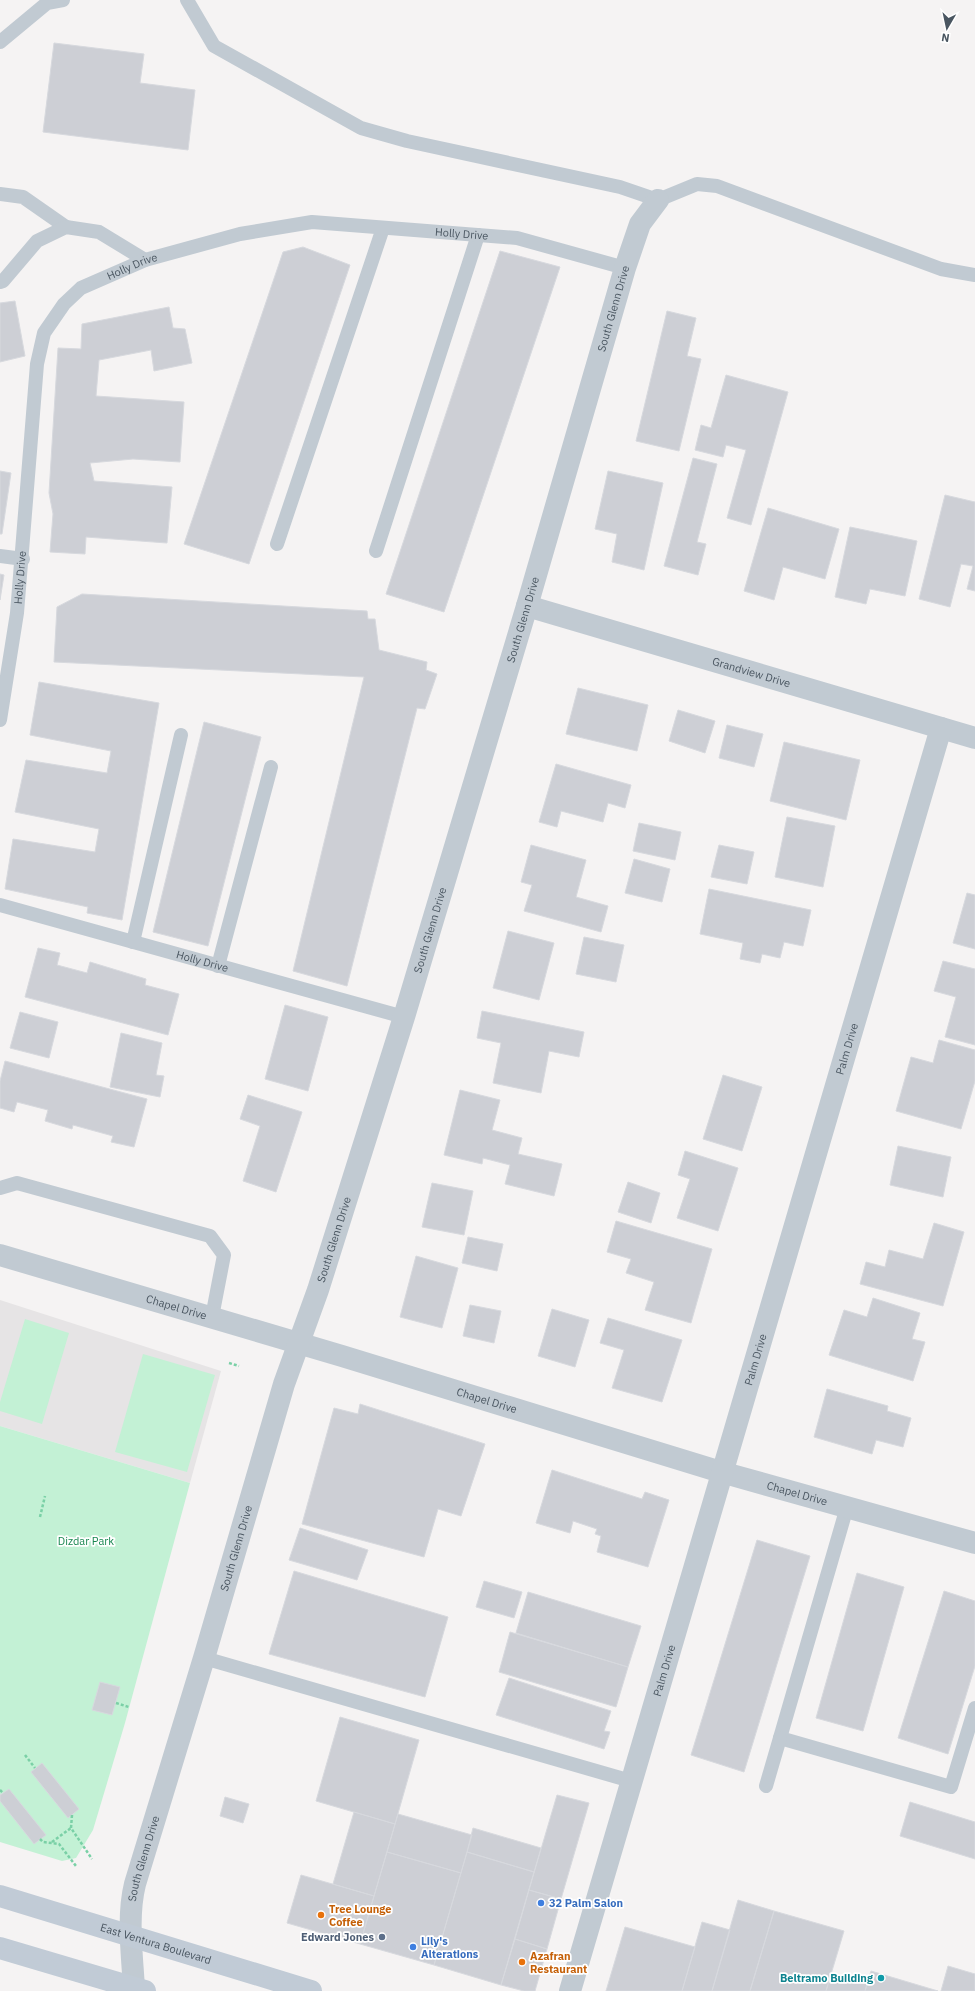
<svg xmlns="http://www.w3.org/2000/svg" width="975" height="1991" viewBox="0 0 975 1991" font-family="'IBM Plex Sans',sans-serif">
<rect width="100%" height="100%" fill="#f5f3f3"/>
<path fill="#e6e4e5" d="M0 1300 221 1371 190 1483 0 1426Z"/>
<path fill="#c3f1d5" d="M25 1319 69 1333 42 1424 0 1411V1402Z
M143 1354 215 1375 187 1472 115 1452Z
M0 1426 190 1483 125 1723 93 1830 76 1858 62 1861 0 1842Z"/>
<path fill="#cdcfd5" stroke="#d7d9de" d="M54 43 144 54 140 83 195 90 188 150 43 132Z
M303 247 350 265 249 564 184 544 283 252Z
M500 251 560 267 444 612 386 594Z
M15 301 25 356 0 362V303Z
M169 307 173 328 185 329 192 363 154 371 151 350 99 360 96 396 184 402 180 462 133 459 90 463 94 481 172 487 167 543 86 537 85 554 50 552 53 514 49 493 58 348 81 349 82 324Z
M667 311 696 318 687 356 701 359 679 451 636 441Z
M726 375 788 392 751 525 727 518 746 450 726 445 723 457 695 450 701 425 711 428Z
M693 458 717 464 697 542 706 544 698 575 664 566Z
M0 471 11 473 2 534H0Z
M608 471 663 483 644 570 612 562 617 534 595 529Z
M945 495 975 502V591L967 589 973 566 961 564 950 607 919 599Z
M768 508 839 529 825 579 783 567 774 600 744 591Z
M850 527 917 541 905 596 870 589 866 604 835 597Z
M0 574 4 575 0 600Z
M82 594 367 611 368 619H375L379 650 427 662 426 670 437 674 425 709 417 708 347 986 293 971 364 677 54 662 57 607Z
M39 682 159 703 122 920 87 913 88 907 5 889 13 839 95 852 99 829 15 812 26 760 107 773 111 751 30 735Z
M578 688 648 705 637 751 566 734Z
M678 710 715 721 705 753 669 741Z
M204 722 261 737 208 946 153 932Z
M727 725 763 734 754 767 719 758Z
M784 742 860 760 846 820 770 801Z
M556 764 631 785 625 808 608 803 603 822 561 811 557 827 539 822Z
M787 817 835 826 823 887 775 877Z
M639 823 681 832 675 860 633 851Z
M531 845 586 860 576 897 608 906 601 932 524 911 532 885 521 882Z
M719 845 754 852 747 884 711 877Z
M634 859 670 869 662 902 625 893Z
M709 889 811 910 803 946 784 942 780 958 762 954 760 963 740 959 743 943 700 934Z
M967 893 975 895V949L953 943Z
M508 931 554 943 539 1000 493 988Z
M584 937 624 945 616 982 576 974Z
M38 948 60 953 57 965 87 973 90 962 146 979 145 985 179 994 168 1035 25 997Z
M943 961 975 969V1045L945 1037 956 997 934 991Z
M285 1005 328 1017 308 1091 265 1079Z
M482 1011 584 1032 579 1057 549 1051 541 1093 493 1083 501 1043 477 1038Z
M20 1012 58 1022 49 1058 10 1048Z
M121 1033 162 1043 156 1075 164 1076 160 1097 110 1087Z
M939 1040 975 1050V1081L961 1129 896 1111 911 1057 933 1063Z
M5 1061 147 1099 134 1147 111 1142 113 1136 73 1125 72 1129 45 1121 48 1110 17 1102 14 1112 0 1108V1081Z
M723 1075 762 1087 742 1151 703 1139Z
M460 1090 500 1100 492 1130 522 1138 518 1154 562 1164 554 1196 505 1184 510 1165 483 1158 482 1164 444 1155Z
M248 1095 302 1112 276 1192 243 1181 260 1126 240 1119Z
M898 1146 951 1157 943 1197 890 1185Z
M685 1151 738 1168 718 1231 677 1218 690 1179 678 1175Z
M628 1182 660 1193 651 1223 618 1212Z
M432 1183 473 1191 464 1235 422 1227Z
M616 1221 712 1249 691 1323 645 1310 654 1282 626 1273 631 1259 607 1252Z
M934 1223 964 1232 943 1306 860 1284 866 1262 885 1267 889 1250 923 1259Z
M468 1237 503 1244 497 1271 462 1263Z
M416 1256 458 1268 442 1328 400 1317Z
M873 1298 920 1313 912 1339 925 1342 913 1381 829 1355 844 1310 867 1317Z
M470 1305 501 1311 494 1343 463 1336Z
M552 1309 589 1320 575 1367 538 1356Z
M608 1318 682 1340 662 1402 612 1388 624 1350 600 1343Z
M827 1389 888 1406 887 1411 911 1418 903 1447 876 1440 872 1454 814 1437Z
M360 1404 485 1444 461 1516 438 1509 424 1557 302 1524 334 1408 358 1414Z
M552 1470 642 1499 645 1492 669 1500 648 1567 597 1552 601 1536 595 1534 597 1529 573 1521 570 1533 536 1523Z
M300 1528 368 1550 357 1580 289 1560Z
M757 1540 810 1556 744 1772 691 1755Z
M294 1571 448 1617 425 1697 269 1654Z
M857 1573 904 1587 863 1731 816 1718Z
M484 1581 522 1592 514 1618 476 1607Z
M944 1591 975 1601V1666L948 1754 898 1738Z
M528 1592 641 1626 628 1667 516 1633Z
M510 1632 628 1667 616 1707 499 1672Z
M509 1678 611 1711 604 1731 610 1732 604 1749 496 1715Z
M100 1682 120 1687 112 1715 92 1710Z
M340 1717 419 1740 395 1824 316 1801Z
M42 1763 79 1809 68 1818 31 1772Z
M9 1789 46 1835 34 1844 0 1801V1795Z
M557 1795 589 1803 561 1899 529 1890Z
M225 1797 249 1804 243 1823 220 1816Z
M910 1802 975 1822V1859L900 1836Z
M354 1812 395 1824 374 1896 333 1884Z
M398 1814 472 1835 461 1873 387 1852Z
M473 1828 541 1848 534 1872 467 1852Z
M387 1852 461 1873 434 1965 360 1944Z
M467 1852 534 1872 501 1985 434 1965Z
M301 1875 374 1896 360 1944 287 1923Z
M529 1890 561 1899 547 1949 515 1939Z
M738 1900 774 1911 750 1991H712Z
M774 1911 844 1931 826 1991H750Z
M702 1922 730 1930 712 1991H682Z
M625 1927 695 1947 682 1991H606Z
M515 1939 547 1949 535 1991H524L501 1985Z
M948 1966 975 1974V1991H941Z
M871 1971 938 1991H865Z
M831 1974 867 1984 865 1991H826Z"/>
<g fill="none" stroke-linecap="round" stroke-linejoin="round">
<path stroke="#7ad0a6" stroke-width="2.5" stroke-dasharray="3 2" stroke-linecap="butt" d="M229 1363 239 1366
M40 1517 45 1496
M116 1703 129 1707
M25 1755 35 1768
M0 1790 3 1793
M72 1815 71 1828 92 1859
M40 1839 43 1842 59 1844 76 1866
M52 1842 71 1828"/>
<g stroke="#c1cad2" stroke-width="14">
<path d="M187 0 214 46 361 128 407 141 620 187 658 200 697 184 717 186 941 269 975 275"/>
<path d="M0 42 47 3 63 0"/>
<path d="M0 194 23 197 66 227"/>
<path d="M0 282 3 281 37 241 66 227 99 232 145 260"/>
<path d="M277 544 383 228"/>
<path d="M376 551 478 235"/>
<path d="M0 556 23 559"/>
<path id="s1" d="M0 720 17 613 37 364 44 333 64 304 81 288 145 260 240 234 312 222 517 238 625 268"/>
<path id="s2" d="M0 905 404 1017"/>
<path d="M133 942 181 735"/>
<path d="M218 966 271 767"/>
<path d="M0 1188 17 1183 210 1236 224 1255 212 1317"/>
<path d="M847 1507 780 1738 951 1787 975 1708"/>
<path d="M204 1658 631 1781"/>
<path d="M766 1786 780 1738"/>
</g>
<g stroke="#c1cad2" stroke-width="22">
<path id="s3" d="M527 606 975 738"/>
<path id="s4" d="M0 1255 342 1356 721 1472 975 1543"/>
<path id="s5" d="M134 1988C132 1954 127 1916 135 1884L204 1658 284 1384 318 1290 404 1017 527 606 625 268 640 224 658 200"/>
<path id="s6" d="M570 1991 941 728"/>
</g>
<g stroke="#c1cbd6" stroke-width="22">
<path id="s7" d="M0 1896 311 1991"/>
<path d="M0 1948 145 1991"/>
</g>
</g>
<g fill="#3f7fe0" stroke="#fff" stroke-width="1.5">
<circle cx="541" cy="1903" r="4"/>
<circle cx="413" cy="1947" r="4"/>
</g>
<g fill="#e8710a" stroke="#fff" stroke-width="1.5">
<circle cx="321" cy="1915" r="4"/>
<circle cx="522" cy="1962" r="4"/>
</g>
<circle fill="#5c6f8a" stroke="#fff" stroke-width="1.5" cx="382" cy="1937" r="4"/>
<circle fill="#0f9aa8" stroke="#fff" stroke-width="1.5" cx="881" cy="1978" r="4"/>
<g text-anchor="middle" stroke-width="3.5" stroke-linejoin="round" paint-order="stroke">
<g font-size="11" fill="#4a5661" stroke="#fff">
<text dy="4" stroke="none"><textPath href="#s1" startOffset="840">Holly Drive</textPath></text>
<text dy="4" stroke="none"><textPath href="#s1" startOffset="504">Holly Drive</textPath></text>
<text dy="4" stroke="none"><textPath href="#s5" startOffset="1751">South Glenn Drive</textPath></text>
<text dy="4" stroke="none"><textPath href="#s1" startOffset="144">Holly Drive</textPath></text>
<text dy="4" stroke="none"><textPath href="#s5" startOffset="1427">South Glenn Drive</textPath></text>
<text dy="4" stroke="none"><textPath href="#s3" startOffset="234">Grandview Drive</textPath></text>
<text dy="4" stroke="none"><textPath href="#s5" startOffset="1103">South Glenn Drive</textPath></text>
<text dy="4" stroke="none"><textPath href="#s2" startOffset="210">Holly Drive</textPath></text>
<text dy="4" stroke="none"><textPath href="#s6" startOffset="982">Palm Drive</textPath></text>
<text dy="4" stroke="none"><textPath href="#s5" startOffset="779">South Glenn Drive</textPath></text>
<text dy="4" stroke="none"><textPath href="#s4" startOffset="184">Chapel Drive</textPath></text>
<text dy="4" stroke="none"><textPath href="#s6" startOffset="658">Palm Drive</textPath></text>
<text dy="4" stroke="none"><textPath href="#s4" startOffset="508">Chapel Drive</textPath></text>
<text dy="4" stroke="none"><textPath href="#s4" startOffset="832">Chapel Drive</textPath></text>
<text dy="4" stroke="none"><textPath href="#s5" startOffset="455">South Glenn Drive</textPath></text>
<text dy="4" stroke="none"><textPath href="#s6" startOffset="334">Palm Drive</textPath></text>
<text dy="4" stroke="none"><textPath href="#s5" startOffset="131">South Glenn Drive</textPath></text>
<text dy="4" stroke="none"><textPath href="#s7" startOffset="163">East Ventura Boulevard</textPath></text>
</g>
<g font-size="11" fill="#17864f" stroke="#fff">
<text x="86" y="1545">Dizdar Park</text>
</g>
<g font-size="11" font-weight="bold" fill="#366cbe" stroke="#fff" text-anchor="start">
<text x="549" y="1907">32 Palm Salon</text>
<text x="421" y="1945">Lily's<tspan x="421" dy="13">Alterations</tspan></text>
</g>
<g font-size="11" font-weight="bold" fill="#c56008" stroke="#fff" text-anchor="start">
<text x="329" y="1913">Tree Lounge<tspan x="329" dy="13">Coffee</tspan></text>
<text x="530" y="1960">Azafran<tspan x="530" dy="13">Restaurant</tspan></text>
</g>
<g font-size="11" font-weight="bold" fill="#4e5e75" stroke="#fff" text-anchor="end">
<text x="374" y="1941">Edward Jones</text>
</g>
<g font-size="11" font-weight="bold" fill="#0d838f" stroke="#fff" text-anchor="end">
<text x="873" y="1982">Beltramo Building</text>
</g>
</g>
<g transform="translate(947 28) rotate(189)" stroke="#ffffff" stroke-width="3" paint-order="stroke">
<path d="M0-3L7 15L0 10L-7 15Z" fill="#4a5661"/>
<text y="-6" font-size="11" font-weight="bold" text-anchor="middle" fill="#4a5661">N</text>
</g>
</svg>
